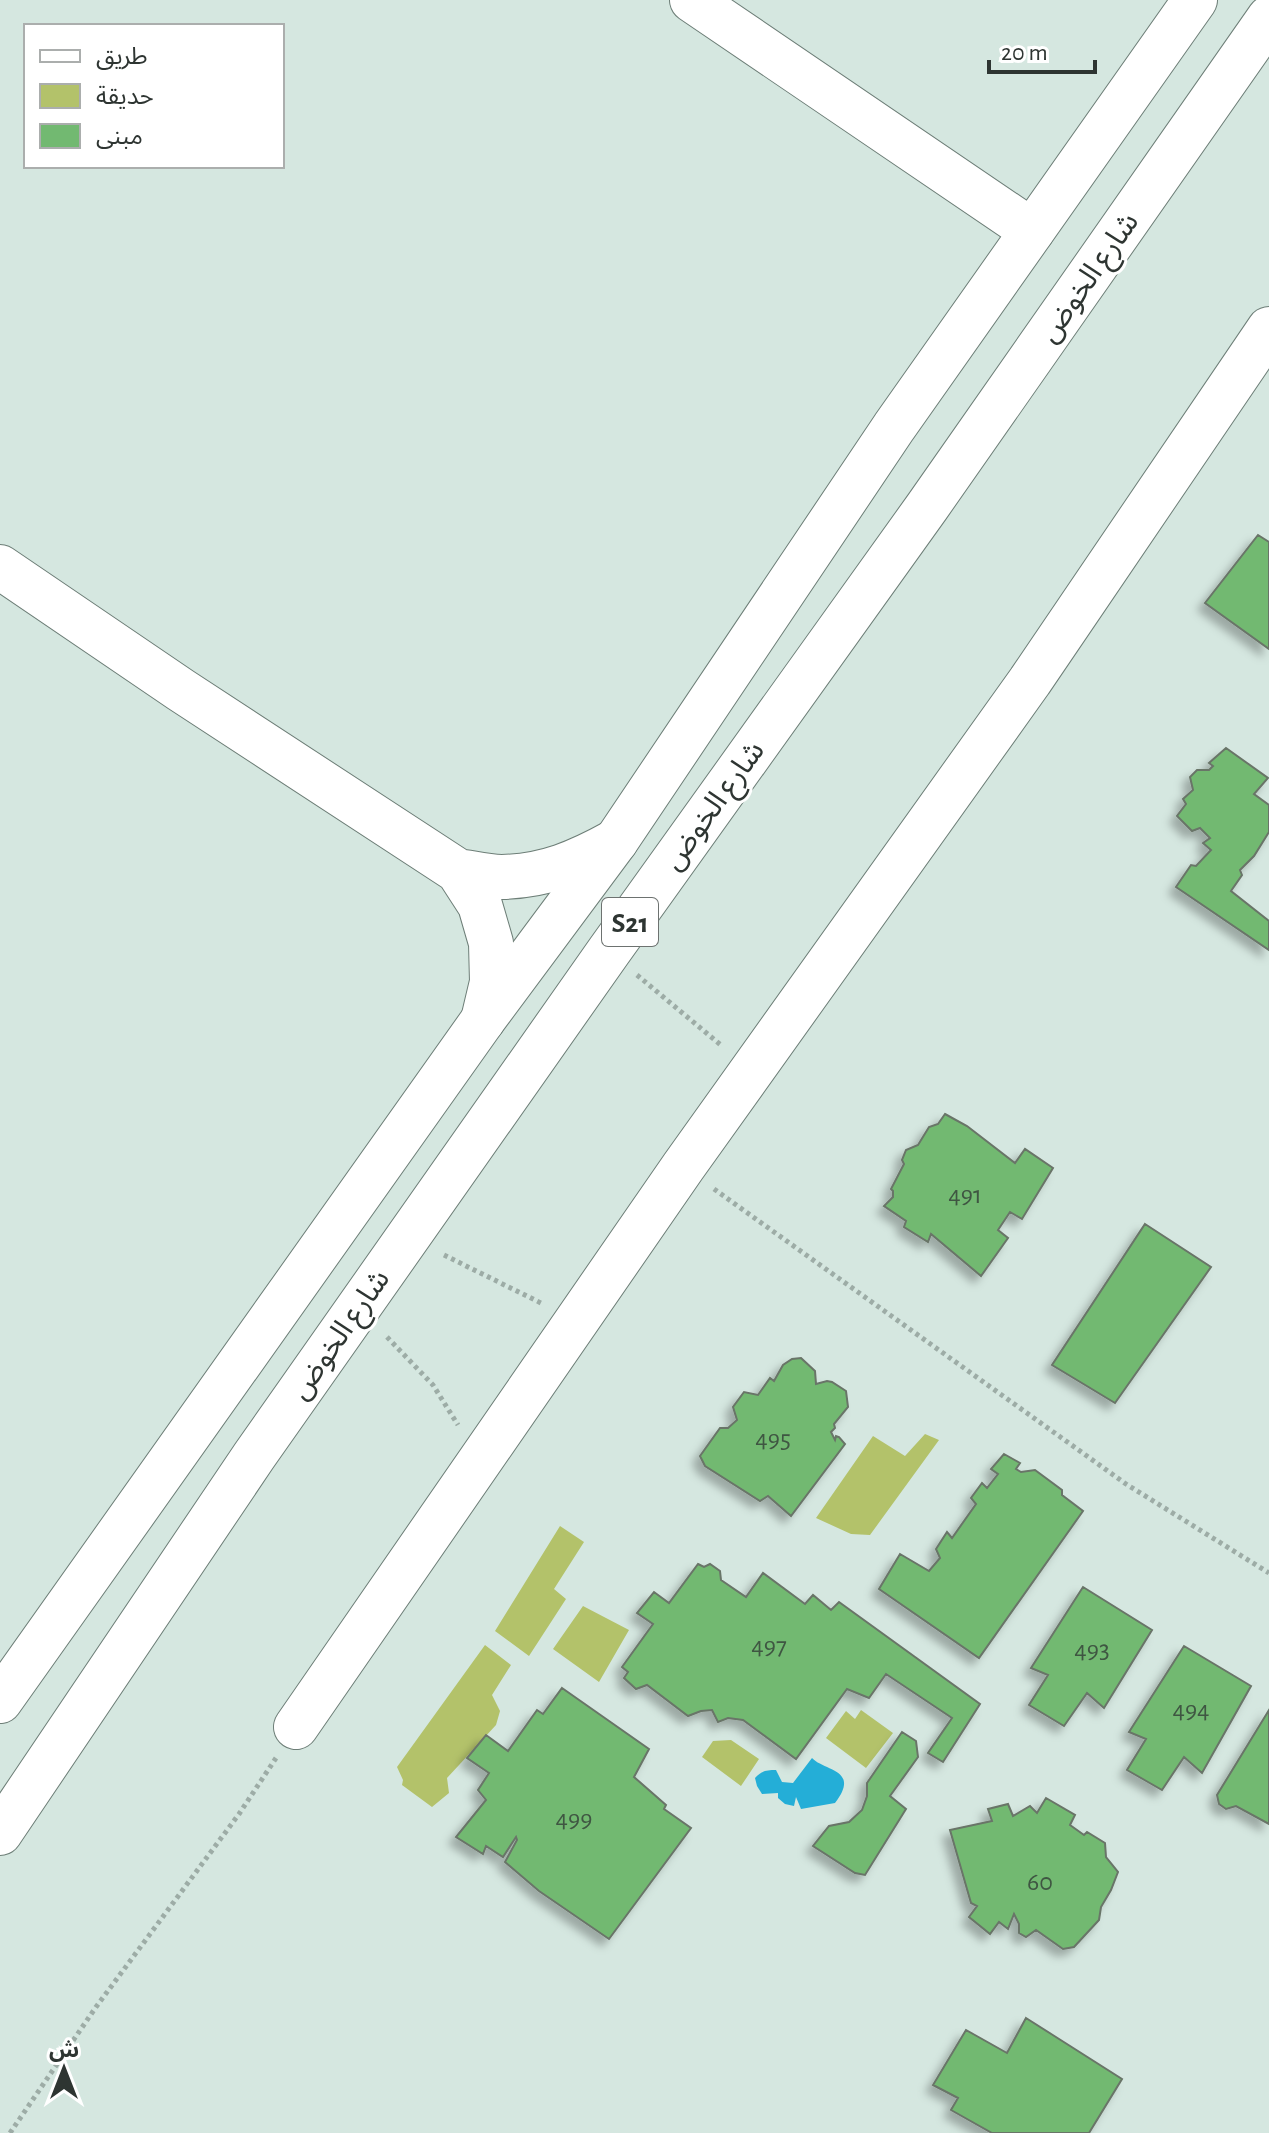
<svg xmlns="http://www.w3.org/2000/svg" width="1269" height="2133" viewBox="0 0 1269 2133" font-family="'Alegreya Sans','Noto Sans Arabic',sans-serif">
<defs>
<filter id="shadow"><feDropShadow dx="-7" dy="7" stdDeviation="4" flood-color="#0004"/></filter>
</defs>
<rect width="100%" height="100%" fill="#d5e7e0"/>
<path fill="#b3c26a" d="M925 1434 939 1440 870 1535 851 1534 816 1518 873 1436 905 1456Z
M560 1526 584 1542 554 1589 566 1599 529 1656 495 1631Z
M583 1606 629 1630 599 1682 553 1649Z
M485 1645 511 1665 492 1695 500 1711 496 1725 447 1778 449 1793 432 1807 402 1785 403 1780 397 1767Z
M861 1710 893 1733 866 1768 826 1738 846 1711 855 1719Z
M731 1740 759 1759 741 1786 702 1757 713 1741Z"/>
<path fill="#24aed7" d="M812 1758C824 1771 861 1769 835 1803L801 1809 796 1797 794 1806 785 1804 778 1798V1793L762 1794 757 1786 755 1778C761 1771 766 1770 776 1770L782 1782 793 1783Z"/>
<path fill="#72b971" stroke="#697468" stroke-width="2" filter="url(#shadow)" d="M1258 535 1269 542V649L1205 603Z
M1258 535 1269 542V649L1205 603Z
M1226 748 1268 778 1254 794 1269 805V832L1254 856 1240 870 1242 875 1231 891 1269 921V950L1176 887 1191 865 1196 866 1211 850 1203 843 1210 838 1200 828 1192 831 1177 816 1186 804 1183 799 1193 790 1190 777 1197 770H1209L1213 766 1209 763Z
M945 1114 967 1126 1015 1163 1025 1149 1053 1168 1022 1219 1010 1212 998 1230 1008 1238 981 1276 931 1234 928 1242 904 1227 906 1221 884 1206 893 1197V1191L891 1189 904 1164 902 1160 906 1150 918 1145 929 1127 938 1124Z
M1145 1224 1211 1267 1115 1403 1052 1365Z
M801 1358 815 1371 816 1384 827 1381 832 1382 846 1391 848 1407 834 1424 835 1428 831 1432 835 1440 836 1436 839 1437 845 1444 791 1516 768 1496 760 1501 705 1466 700 1456 720 1428H728L737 1420 733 1407 744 1392 758 1395 770 1378 774 1381 783 1365 792 1359Z
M1004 1454 1020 1463 1016 1469 1021 1472 1035 1470 1062 1490V1495L1083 1511 979 1658 879 1589 900 1554 929 1571 940 1558 936 1549 947 1532 952 1538 976 1504 971 1498 982 1483 987 1488 998 1474 991 1469Z
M698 1564 704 1567 710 1564 720 1571 721 1580 746 1597 763 1573 805 1604 813 1595 831 1610 839 1602 980 1704 943 1762 928 1753 952 1718 886 1674 869 1698 847 1689 796 1759 743 1720 728 1718 718 1722 712 1710 701 1711 688 1716 647 1685 636 1689 624 1678 628 1672 622 1667 653 1624 637 1613 654 1592 669 1603Z
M1083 1587 1152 1630 1104 1708 1087 1693 1064 1726 1029 1705 1048 1675 1031 1668Z
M1184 1646 1251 1686 1202 1773 1184 1757 1162 1790 1127 1770 1146 1739 1129 1732Z
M562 1688 649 1749 634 1777 666 1805 664 1809 691 1828 609 1939 539 1891 505 1862 517 1840 516 1837 503 1857 486 1846 483 1854 456 1837 486 1800 478 1790 489 1773 467 1758 486 1735 508 1751 537 1710 543 1714Z
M1269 1710V1824L1236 1806 1226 1809 1219 1804 1217 1795Z
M902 1732 916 1741 918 1757 890 1796 906 1809 865 1875 855 1873 813 1846 829 1826 849 1822 862 1810 867 1796V1783Z
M1046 1798 1075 1815 1070 1825 1084 1835 1087 1832 1105 1843 1106 1857 1118 1872 1111 1890 1101 1907 1099 1920 1074 1947 1063 1949 1036 1930 1026 1937 1019 1933V1924L1014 1914 1008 1929 999 1922 990 1934 969 1917 977 1906 971 1903 950 1830 992 1821 988 1809 1008 1804 1013 1816 1030 1806 1037 1813Z
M1026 2018 1122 2079 1089 2133H992L951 2110 958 2098 933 2085 966 2030 1007 2053Z"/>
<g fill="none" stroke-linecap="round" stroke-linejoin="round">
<g stroke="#6d7e77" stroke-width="46">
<path id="minor" d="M692 0 1032 231
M0 567 181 690 458 871 480 905 491 943 492 982 483 1020
M458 871C472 873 488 877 502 877 546 876 578 862 616 841
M296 1727 683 1167 1030 681 1269 329"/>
</g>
<g stroke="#6d7e77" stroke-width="46">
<path id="major" d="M0 1701 483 1020 616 841 894 427 1195 0
M0 1833 254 1456 609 951 927 507 1269 18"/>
</g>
<path stroke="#9daca6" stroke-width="5" stroke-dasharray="4 4" stroke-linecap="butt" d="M637 975 722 1046
M714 1189 1126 1484 1269 1573
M444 1255 543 1304
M387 1337 433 1385 458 1425
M10 2133 96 2007 239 1814 276 1758"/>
<use href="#minor" stroke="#fff" stroke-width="44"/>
<use href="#major" stroke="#fff" stroke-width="44"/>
</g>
<g text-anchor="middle" stroke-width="6" stroke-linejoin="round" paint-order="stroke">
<g font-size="26" fill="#3f5642">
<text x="965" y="1203">491</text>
<text x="773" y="1447">495</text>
<text x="769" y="1654">497</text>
<text x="1092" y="1658">493</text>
<text x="1191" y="1718">494</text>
<text x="574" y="1827">499</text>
<text x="1040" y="1890">60</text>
</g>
<rect fill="#fff" stroke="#6d7270" stroke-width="2" x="602" y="898" width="56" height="48" rx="6"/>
<g font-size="28" font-weight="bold" fill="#2e3532">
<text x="630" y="932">S21</text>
</g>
<g font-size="30" fill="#2e3532" stroke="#fff">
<text transform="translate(1088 277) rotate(-55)" y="10">شارع الخوض</text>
<text transform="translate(713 805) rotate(-54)" y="10">شارع الخوض</text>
<text transform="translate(339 1334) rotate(-55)" y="10">شارع الخوض</text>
</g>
</g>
<rect x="24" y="24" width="260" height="144" fill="#ffffff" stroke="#abaead" stroke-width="2"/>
<rect x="40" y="50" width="40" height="12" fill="#ffffff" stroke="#abaead" stroke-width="2"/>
<text x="96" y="64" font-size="24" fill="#2e3532">طريق</text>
<rect x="40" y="84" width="40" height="24" fill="#b3c26a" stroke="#abaead" stroke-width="2"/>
<text x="96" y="104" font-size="24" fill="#2e3532">حديقة</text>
<rect x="40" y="124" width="40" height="24" fill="#72b971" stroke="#abaead" stroke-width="2"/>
<text x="96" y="144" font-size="24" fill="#2e3532">مبنى</text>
<g transform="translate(64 2069)" stroke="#ffffff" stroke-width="6" paint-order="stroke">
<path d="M0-6L14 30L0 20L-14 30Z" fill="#2e3532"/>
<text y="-12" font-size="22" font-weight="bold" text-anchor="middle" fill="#2e3532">ش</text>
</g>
<path d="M989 60v12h106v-12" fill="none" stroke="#2e3532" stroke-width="4"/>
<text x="1001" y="60" font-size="24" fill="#2e3532" stroke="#ffffff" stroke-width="6" paint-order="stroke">20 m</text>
</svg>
